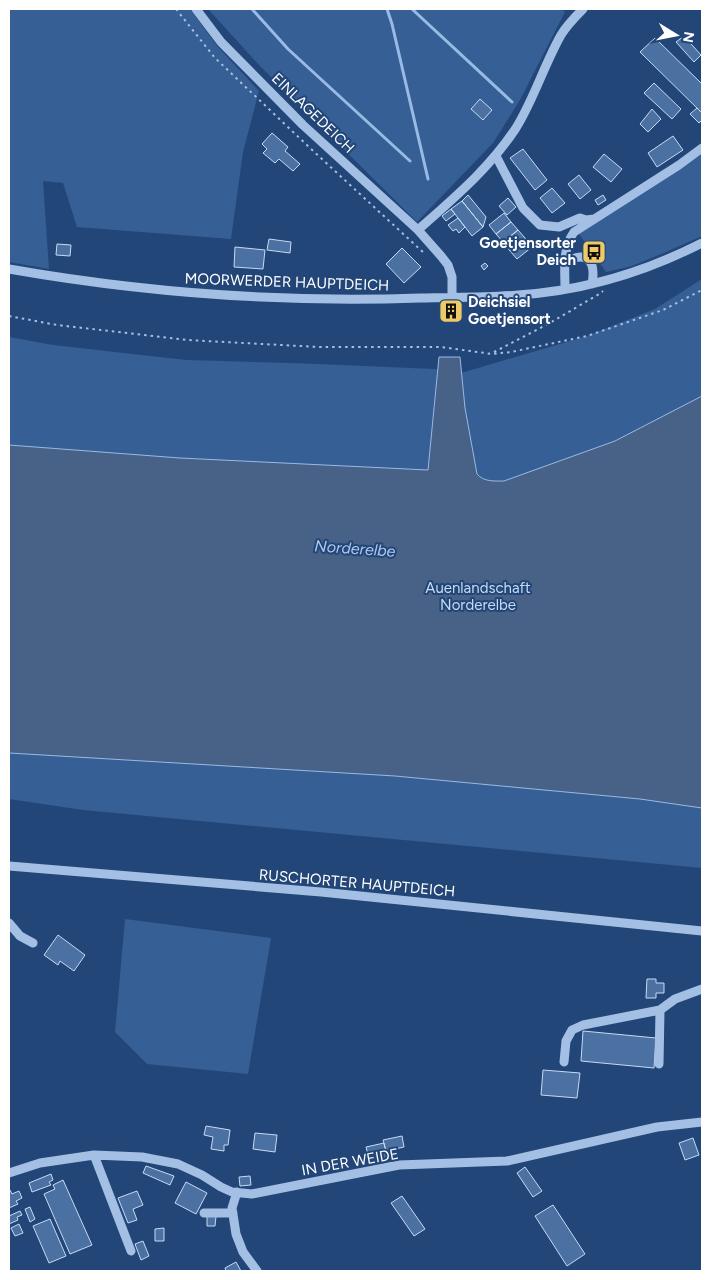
<svg xmlns="http://www.w3.org/2000/svg" width="711" height="1280" viewBox="0 0 711 1280" font-family="Figtree,sans-serif">
<rect width="100%" height="100%" fill="#234678"/>
<path fill="#365f96" d="M9 9H190L218 47 259 91 243 152 231 239 77 227 63 183 43 181 49 269 9 262Z
M208 9H562L565 12 520 100 493 143 417 222 258 64Z
M702 152V236L666 252 632 266 606 272 579 234Z
M702 279V868L83 810 9 799V337L53 345 186 360 319 364 434 369 461 373 587 336 655 309Z
M125 919 271 938 248 1074 147 1064 115 1032Z"/>
<path fill="#486287" stroke="#98bae5" d="M439 357H460L465 408 477 474C484 482 494 481 504 481L615 441 702 396V808L640 799 395 776 9 753V445L180 458 428 470Z"/>
<g fill="none" stroke-linecap="round" stroke-linejoin="round">
<path stroke="#98bae5" stroke-width="3" d="M252 9 288 49 410 161
M387 9 392 24 428 179
M412 9 512 102"/>
</g>
<path fill="#4b70a2" stroke="#c7daf3" d="M684 36 701 55 694 62 676 42Z
M655 38 702 84V113L640 52Z
M654 83 681 109 672 119 644 93Z
M480 99 492 110 483 120 471 109Z
M697 108 702 113V120L699 123 690 114Z
M652 109 661 119 648 132 640 124Z
M272 133 288 147 285 151 300 164 293 171 279 159 275 163 263 153 267 149 262 144Z
M673 136 683 150 657 167 648 153Z
M523 149 547 180 535 190 510 158Z
M604 154 622 169 611 182 593 167Z
M579 175 591 190 580 199 568 184Z
M552 188 565 203 552 213 540 198Z
M468 195 486 217 483 227 462 201Z
M603 195 606 200 598 205 595 200Z
M508 198 516 207 507 215 499 206Z
M462 201 483 227 472 236 451 209Z
M451 209 455 214 446 221 442 216Z
M504 213 511 222 496 234 489 225Z
M458 218 465 227 459 233 456 229 453 231 448 225Z
M511 222 518 230 503 242 496 234Z
M518 230 525 238 510 251 503 242Z
M525 238 532 247 517 259 510 251Z
M269 239 291 242 290 253 267 250Z
M57 244 71 245 70 256 56 255Z
M235 247 265 250 263 269 234 267Z
M402 248 421 267 404 283 386 264Z
M485 263 488 266 484 270 481 266Z
M449 308H454V314H449Z
M58 935 85 955 74 971 60 961 58 965 44 955Z
M647 979H656V983H664V993H656V998H646Z
M583 1031 656 1038 654 1068 581 1061Z
M543 1070 580 1073 577 1098 541 1095Z
M206 1126 230 1130 228 1145H224V1151L211 1149 213 1137 204 1135Z
M255 1133 277 1135 275 1152 253 1149Z
M402 1136 404 1147 386 1151 383 1140Z
M693 1138 699 1155 685 1160 679 1143Z
M384 1143 387 1158 370 1162 366 1147Z
M146 1166 174 1176 170 1185 143 1173Z
M525 1167 542 1191 533 1197 517 1173Z
M51 1174 53 1180 49 1182 51 1185 32 1192 29 1183Z
M250 1176 251 1185 240 1186 239 1177Z
M63 1180 92 1245 70 1254 44 1194 55 1189 53 1185Z
M186 1182 207 1193 196 1214 175 1203Z
M10 1190 12 1194 19 1191 22 1198 16 1201 18 1204 9 1208V1191Z
M137 1191 143 1205 133 1209 137 1220 128 1223 118 1198Z
M402 1196 425 1229 414 1236 391 1203Z
M553 1205 585 1254 567 1266 535 1216Z
M30 1207 35 1219 30 1222 25 1209Z
M20 1211 22 1215 17 1217 18 1220 9 1224V1216Z
M207 1216H216L215 1226H207Z
M50 1219 66 1256 49 1263 33 1226Z
M19 1224 23 1233 15 1236 11 1228Z
M164 1228V1241H155V1229Z
M143 1241 149 1256 141 1260 135 1244Z
M236 1262 241 1271H226L225 1268Z"/>
<g fill="none" stroke-linecap="round" stroke-linejoin="round">
<path stroke="#a4bfe4" stroke-width="2" stroke-dasharray="2.5 4" stroke-linecap="butt" d="M176 9 215 58 310 148 425 254
M9 316 57 325 187 340 319 347H441L492 354 511 352 587 336 663 310 702 290
M494 352 548 324 601 293 603 291"/>
<path stroke="#a4bfe4" stroke-width="9" d="M196 9 221 42 303 125 418 230 441 256 448 265 452 277V297
M496 156 523 208 540 225 559 227 580 218 586 220 594 219
M418 230C454 198 489 169 516 128 534 99 544 65 561 35 567 25 575 17 583 9
M565 263C588 249 596 262 592 284
M9 269C146 293 280 303 420 298 452 297 485 298 518 295 582 291 645 272 702 243
M565 289C565 269 562 249 574 232L679 165 702 148
M9 866 321 892 702 931
M9 923 20 936 33 943
M564 1062 566 1041 572 1030 583 1025 660 1010 675 999 702 989
M659 1064 660 1010
M94 1155 131 1251
M9 1173 40 1163 94 1155 142 1157 178 1164 202 1175 221 1187 232 1192 252 1194 399 1165 507 1161 657 1127 702 1122
M237 1192 232 1208 236 1234 243 1252 257 1271
M204 1213H233"/>
</g>
<defs>
<g id="bus-square" transform="scale(1.25)"><rect x="-9" y="-9" width="18" height="18" rx="4" fill="#efcb67" stroke="#234678"/><path d="M-5-6H5V4H4V6H2V4H-2V6H-4V4H-5ZM-3.5-4V0h7V-4ZM-3.5 1.2v1.5H-2V1.2ZM2 1.2v1.5H3.5V1.2Z" fill="#111"/></g>
<g id="building-square" transform="scale(1.25)"><rect x="-9" y="-9" width="18" height="18" rx="4" fill="#efcb67" stroke="#234678"/><path d="M-4-6H4V6H1V3H-1V6H-4ZM-2.5-4.3h1.7v1.8h-1.7ZM.8-4.3h1.7v1.8H.8ZM-2.5-1h1.7V.8h-1.7ZM.8-1h1.7V.8H.8Z" fill="#111"/></g>
</defs>
<g fill-rule="evenodd">
<use href="#bus-square" x="594" y="252"/>
<use href="#building-square" x="451" y="311"/>
</g>
<g text-anchor="middle" stroke-width="4" stroke-linejoin="round" paint-order="stroke">
<g font-size="15" fill="#fff" stroke="#234678">
<text transform="translate(313 113) rotate(44)" y="5">EINLAGEDEICH</text>
<text transform="translate(287 282) rotate(2)" y="5">MOORWERDER HAUPTDEICH</text>
<text transform="translate(357 883) rotate(5)" y="5">RUSCHORTER HAUPTDEICH</text>
<text transform="translate(350 1162) rotate(-10)" y="5">IN DER WEIDE</text>
</g>
<g font-size="15" font-weight="bold" fill="#fff" stroke="#234678" text-anchor="end">
<text x="576" y="248">Goetjensorter<tspan x="576" dy="17">Deich</tspan></text>
<text x="468" y="307" text-anchor="start">Deichsiel<tspan x="468" dy="17">Goetjensort</tspan></text>
</g>
<g font-size="15" fill="#c7daf3" stroke="#234678">
<text x="478" y="593">Auenlandschaft<tspan x="478" dy="17">Norderelbe</tspan></text>
</g>
<g font-size="16" font-style="italic" fill="#afc9ec" stroke="#234678">
<text transform="translate(355 548) rotate(4)" y="6">Norderelbe</text>
</g>
</g>
<rect width="711" height="1280" fill="none" stroke="#ffffff" stroke-width="20"/>
<g transform="translate(676 35) rotate(100)" stroke="#234678" stroke-width="4" paint-order="stroke">
<path d="M0-4L9 19L0 12L-9 19Z" fill="#ffffff"/>
<text y="-8" font-size="14" font-weight="bold" text-anchor="middle" fill="#ffffff">N</text>
</g>
</svg>
